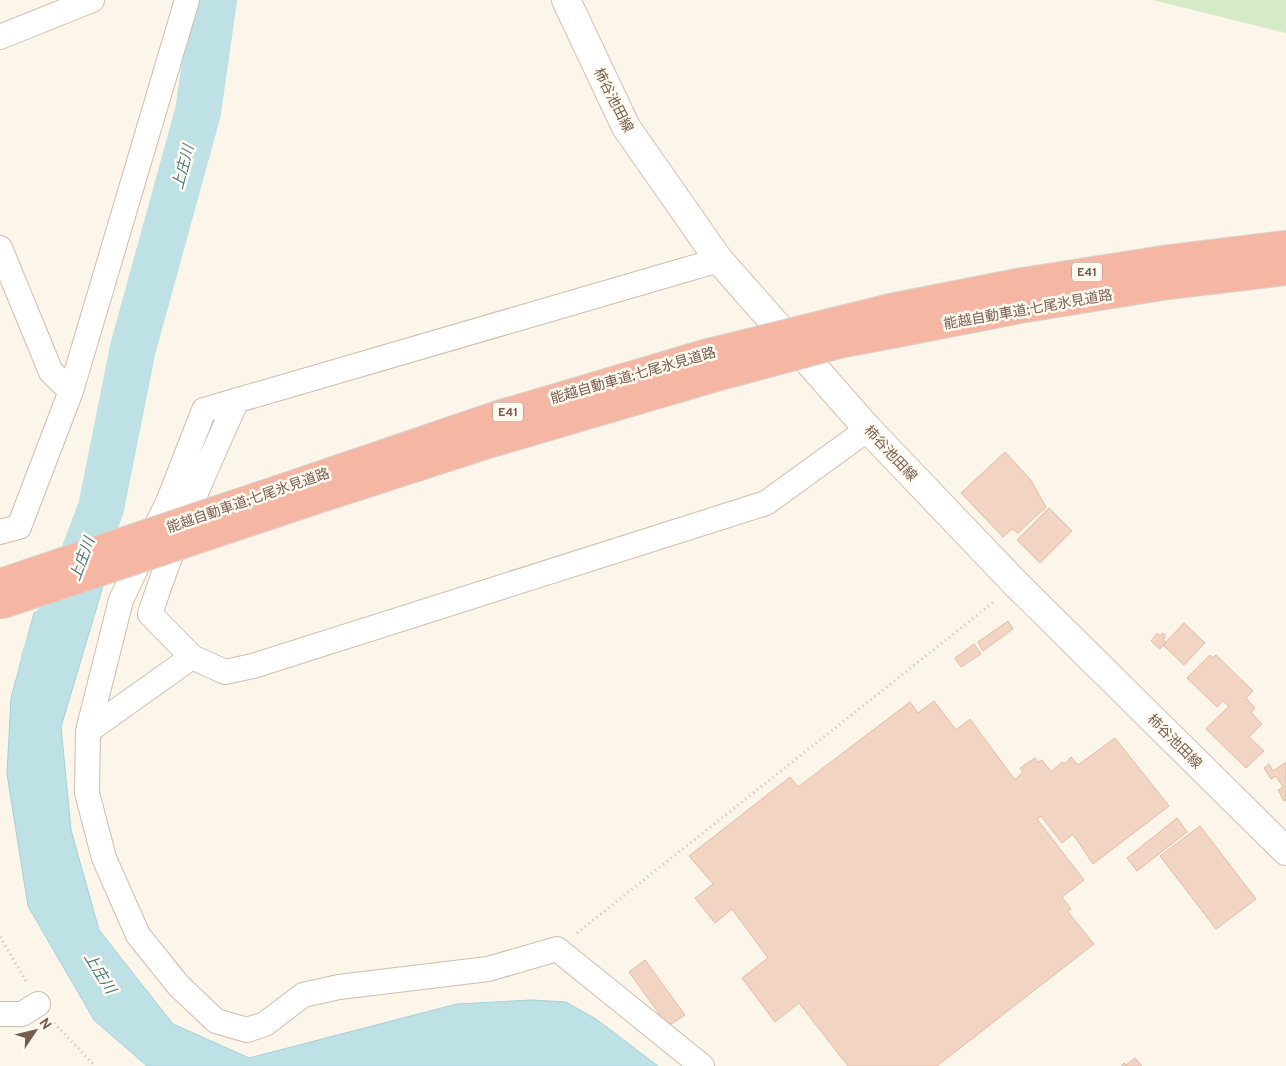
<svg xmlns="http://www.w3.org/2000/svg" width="1286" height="1066" viewBox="0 0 1286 1066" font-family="Overpass,'Noto Sans JP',sans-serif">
<rect width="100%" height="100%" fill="#fcf5ea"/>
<path fill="#d6eac8" d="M1153 0H1286V33Z"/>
<path fill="#bee1e6" stroke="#a4d0d8" d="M103 586 61 727 71 830 99 930 173 1024 249 1058 457 1004 532 1000 566 1002 596 1019 658 1066H147L94 1020 28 906 7 774 11 698 34 613Z"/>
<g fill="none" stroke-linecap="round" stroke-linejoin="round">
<path stroke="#bee1e6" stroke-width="46" d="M44 659 101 508 133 348 198 112 214 0"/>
</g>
<path fill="#f1d4c2" stroke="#e4bba2" d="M1005 452 1030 479 1046 507 1018 533 1012 529 1003 537 961 493Z
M1049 508 1072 531 1040 563 1017 540Z
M1008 621 1013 629 983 651 978 642Z
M1184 623 1205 643 1184 665 1163 645Z
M1157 633 1160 636 1163 633 1166 636 1163 640 1166 642 1160 649 1151 641Z
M974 644 981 654 961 667 955 658Z
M1210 655 1212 658 1216 655 1253 691 1246 698 1255 708 1251 712 1262 724 1249 737 1264 751 1246 768 1206 729 1229 706 1223 701 1217 707 1187 678Z
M934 701 956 730 970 719 1015 780 1023 772 1020 768 1035 758 1038 762 1042 760 1051 772 1062 762 1065 764 1071 757 1078 765 1115 738 1169 806 1093 864 1073 834 1062 843 1041 816 1037 819 1084 880 1062 897 1071 909 1067 911 1094 944 937 1066H848L799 1003 775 1022 742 978 768 958 732 909 715 923 695 898 713 884 689 856 790 777 798 787 910 702 918 713Z
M1286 762V800L1284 801 1278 790 1283 787 1276 776 1271 779 1264 768 1269 764 1273 771Z
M1177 818 1187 832 1137 871 1127 858Z
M1200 826 1256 899 1216 929 1160 856Z
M645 960 685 1015 668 1026 629 972Z
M1135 1058 1142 1066H1121L1124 1063 1126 1065Z"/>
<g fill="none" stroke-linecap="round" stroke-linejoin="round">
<g stroke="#cebdaf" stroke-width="26">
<path id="minor" d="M0 37 92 0
M0 248 51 372 71 391 19 527 0 532
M719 260 204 410 168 502 121 600 88 731 192 657 225 672 253 666 766 503 868 429
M71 391 187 0
M192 657 150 614C174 540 205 471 237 400
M88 731 87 793 104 858 138 935 179 986 216 1021 247 1030 265 1024 303 995 339 987 488 969 557 949 702 1066
M0 1014H22L38 1004"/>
</g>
<g stroke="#d4bfaf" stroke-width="30">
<path id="secondary" d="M566 0 626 127 719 260 868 429 1016 584 1286 851"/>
</g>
<g stroke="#d9d1cd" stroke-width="30">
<path id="motorway" d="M890 308 1017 283 1163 260 1286 245
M897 333 1020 309 1168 285 1286 271
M310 479 498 415 708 353
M318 499 488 444 716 377"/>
</g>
<path stroke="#d7b8a4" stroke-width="3" stroke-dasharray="1 4" stroke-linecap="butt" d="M577 933 995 601
M0 937 27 983
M54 1023 95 1066"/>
<use href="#minor" stroke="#fff" stroke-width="24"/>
<use href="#secondary" stroke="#fff" stroke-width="28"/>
<use href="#motorway" stroke="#f5b7a3" stroke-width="28"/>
<g stroke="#d9d1cd" stroke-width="30" stroke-linecap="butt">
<path id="motorway-bridge" d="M708 353 890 308
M716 377 839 344 897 333
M0 583 310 479
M0 605 318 499"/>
</g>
<use href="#motorway-bridge" stroke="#f5b7a3" stroke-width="28"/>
</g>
<g text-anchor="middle" stroke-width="5" stroke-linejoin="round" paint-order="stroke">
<g fill="#fff9f0" stroke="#a08b7e" stroke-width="1">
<rect x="1072" y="262.5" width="30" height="19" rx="4"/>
<rect x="493" y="402.5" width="30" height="19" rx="4"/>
</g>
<g font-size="12" font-weight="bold" fill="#775c4d">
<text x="1087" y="276">E41</text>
<text x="508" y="416">E41</text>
</g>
<g font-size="14" fill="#775c4d" stroke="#fff9f0">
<text transform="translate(614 100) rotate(63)" y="5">柿谷池田線</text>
<text transform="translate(1028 309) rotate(-10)" y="5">能越自動車道;七尾氷見道路</text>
<text transform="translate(633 375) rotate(-16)" y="5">能越自動車道;七尾氷見道路</text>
<text transform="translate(891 453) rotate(47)" y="5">柿谷池田線</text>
<text transform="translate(248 500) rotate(-19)" y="5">能越自動車道;七尾氷見道路</text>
<text transform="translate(1175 741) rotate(45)" y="5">柿谷池田線</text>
</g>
<g font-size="15" font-style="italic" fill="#437883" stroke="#fff9f0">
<text transform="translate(183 167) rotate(-75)" y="5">上庄川</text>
<text transform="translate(82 559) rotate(-70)" y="5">上庄川</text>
<text transform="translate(100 973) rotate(58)" y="5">上庄川</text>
</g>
</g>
<g transform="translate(35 1031) rotate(55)" stroke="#fff9f0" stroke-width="4" paint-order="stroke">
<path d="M0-4L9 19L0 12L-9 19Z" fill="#775c4d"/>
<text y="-8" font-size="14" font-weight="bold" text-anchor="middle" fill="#775c4d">N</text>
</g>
</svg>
